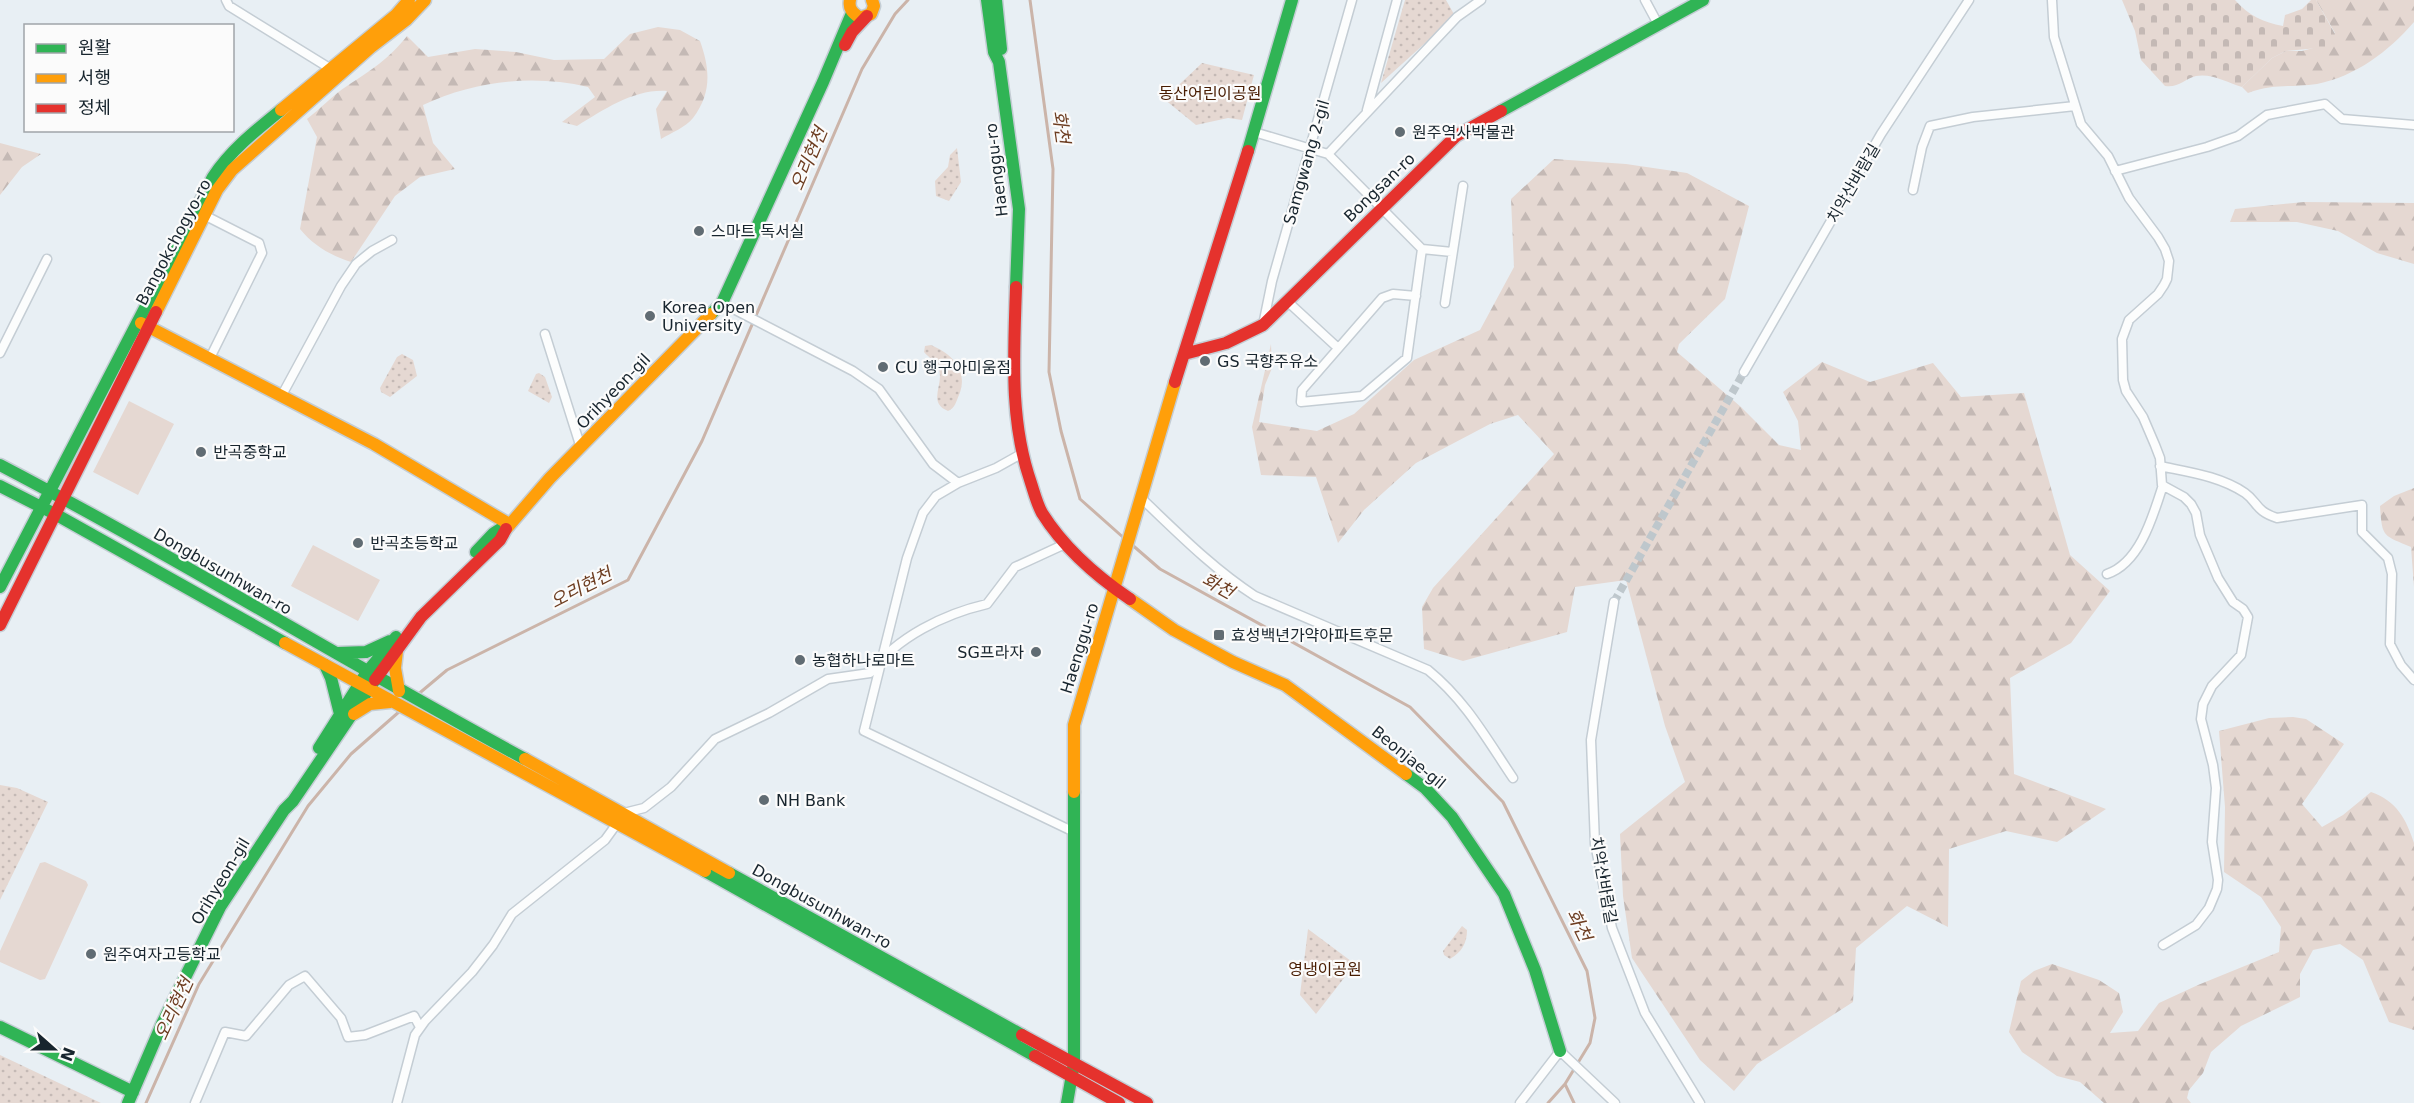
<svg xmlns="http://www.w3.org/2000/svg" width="2414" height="1103" viewBox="0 0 2414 1103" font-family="'DejaVu Sans','Noto Sans KR',sans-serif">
<defs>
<pattern id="grass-dots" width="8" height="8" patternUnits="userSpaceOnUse" patternTransform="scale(1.5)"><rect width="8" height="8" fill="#e5d8d2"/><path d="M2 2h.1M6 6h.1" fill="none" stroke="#c4b9b5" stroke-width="1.8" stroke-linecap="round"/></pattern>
<pattern id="forest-firs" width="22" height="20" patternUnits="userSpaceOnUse" patternTransform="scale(1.5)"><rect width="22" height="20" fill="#e5d8d2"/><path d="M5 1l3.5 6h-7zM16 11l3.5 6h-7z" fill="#c4b9b5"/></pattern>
<pattern id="cemetery-stones" width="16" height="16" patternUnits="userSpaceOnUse" patternTransform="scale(1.5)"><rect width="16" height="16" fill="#e5d8d2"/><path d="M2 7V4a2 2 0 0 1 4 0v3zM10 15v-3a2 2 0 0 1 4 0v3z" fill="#c4b9b5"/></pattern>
</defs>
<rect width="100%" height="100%" fill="#e8eff4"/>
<path fill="url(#grass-dots)" d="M1405 0H1446L1455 16 1381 83Z
M1202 63 1254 75 1242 120 1228 118 1196 125 1164 99Z
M957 148 961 182 949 201 936 196 935 181 948 167 950 155Z
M931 345C952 354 969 370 959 395 956 402 955 408 948 411 927 403 944 384 939 370 936 361 929 358 924 352L925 346Z
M402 354 413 360 417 376 390 397 381 392 380 388 397 357Z
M539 373 545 377 552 397 549 403 528 391 536 374Z
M0 785 17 788 48 802 0 900Z
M1462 926 1467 930C1467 943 1462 952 1450 959L1444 955 1443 951Z
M1308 929 1355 964 1316 1014 1300 995Z
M0 1055 101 1103H0Z"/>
<path fill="url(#forest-firs)" d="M2316 0H2414V22C2388 52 2356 76 2317 84 2291 88 2275 83 2248 93L2242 87 2272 58 2286 51H2302L2317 47 2335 33Z
M658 27 680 30 700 41C710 69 712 93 693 118 686 127 671 133 661 139L656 109 667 91C634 89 605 109 577 126L562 122 595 97 588 87C532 74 474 81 423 105L433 143 455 169 420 177 395 196 351 262C330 255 314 246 300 229L317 137 307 119C320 109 333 95 347 86 371 70 389 59 407 36L428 57 475 49 516 52 554 60 604 59 630 34Z
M0 143 41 154 22 167 0 195Z
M1554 159 1626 164 1687 173 1749 206 1725 299 1679 344 1677 352 1741 407 1779 445 1801 450 1798 421 1783 392 1822 362 1870 382 1933 363 1961 397 2024 393 2070 555 2110 591 2071 643 2010 678 2014 774 2106 809 2057 842 2006 831 1949 849 1948 927 1907 906 1856 948 1853 1002 1757 1064 1734 1091 1700 1060 1632 958 1623 896 1620 834 1685 782 1665 726 1626 580 1575 587 1567 632 1463 661 1424 649 1422 607 1433 588 1554 454 1518 415 1490 424 1416 463 1364 510 1338 543 1316 477 1261 475 1252 427 1271 344 1272 368 1265 385 1259 422 1317 431 1354 414 1414 360 1480 330 1514 267 1511 199Z
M2304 202 2414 203V264L2377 253 2338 231 2297 222H2230L2235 209Z
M2414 488V587L2411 547C2383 535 2382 538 2380 506L2394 496Z
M2293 717 2306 719 2344 744 2302 804 2322 827 2343 815 2371 792C2397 801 2406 819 2414 843V1030L2389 1022 2363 960 2340 944 2313 950 2300 974V997L2241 1026 2211 1052 2203 1073 2189 1090 2187 1098 2191 1103H2104L2080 1082 2057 1076 2022 1052 2009 1032 2021 981 2034 971 2052 964 2099 980 2119 993 2123 1012 2110 1033 2138 1031 2159 1003 2198 985 2279 952 2281 927 2261 897 2224 872 2225 807 2219 731 2269 718Z"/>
<path fill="url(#cemetery-stones)" d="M2122 0H2235C2249 16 2263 22 2283 26L2285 15 2302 9 2311 0H2316L2335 34 2329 47 2286 51 2272 58 2242 87C2228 83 2212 73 2196 76 2184 79 2179 88 2165 86L2141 60 2135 31Z"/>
<path fill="#e5d8d2" d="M129 401 174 424 138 495 93 472Z
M313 545 380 580 358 621 291 586Z
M45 862 86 881 88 885 45 979 40 980 0 962V951L40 863Z"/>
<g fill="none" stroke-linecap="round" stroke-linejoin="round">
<path stroke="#cbb4a9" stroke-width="3" d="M1030 0 1053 169 1049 372 1061 431 1080 499 1125 539
M1130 543 1160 569 1410 707 1503 802 1587 971 1595 1018 1590 1043 1565 1084 1548 1103
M416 696 447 670 628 580 702 441 862 69 895 14 908 0
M1565 1084 1574 1103
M146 1103 199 984 308 806 351 754 400 711"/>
<path stroke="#bec7cc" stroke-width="8" stroke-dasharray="8 4" stroke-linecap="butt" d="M1614 602 1744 372"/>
<g stroke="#c4cdd4" stroke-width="11">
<path id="street" d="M226 0 229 6 331 69
M1645 0 1659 26
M2052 0 2054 37 2081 124 2108 156 2129 198 2158 237 2165 249 2169 261 2167 279 2164 285 2158 294 2129 320 2122 339 2123 380 2126 391 2143 417 2155 445 2160 458 2162 485 2184 497 2191 504 2196 513 2200 535 2218 578 2233 602 2243 609 2248 617 2241 655 2212 686 2203 704 2201 719 2213 765 2216 788 2212 842 2218 880 2217 889 2209 908 2196 925 2163 945
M1367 110 1397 0
M1254 132 1328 154 1422 249 1452 252
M1328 154 1457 17 1481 0
M2115 171 2207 147 2238 136 2267 115 2325 104 2342 119 2414 125
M1913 190 1922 147 1930 126 1973 117 2075 106
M204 215 259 243 262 253 210 358
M1416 296 1393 294 1382 298 1302 390 1301 402 1362 396 1407 358 1422 249
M1287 301 1338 348
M722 303 853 371 879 389 933 464 958 483 996 468 1021 454
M1445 303 1463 186
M1263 325 1272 281 1352 0
M545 334 581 448
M0 353 47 259
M1744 372 1881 134 1969 0
M282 395 341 286 356 264 372 251 392 240
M2160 466C2188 472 2220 476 2245 493 2258 502 2255 511 2277 518L2362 505V532L2388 558 2392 574 2390 644 2401 665 2414 680
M958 483 936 496 923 513 907 558 864 731 1072 831
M1140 497C1177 532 1212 568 1255 596L1428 670C1466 701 1486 738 1513 778
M2107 574C2140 563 2153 516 2163 485
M1614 602 1591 740 1595 844 1612 928 1645 1013 1700 1103
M624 813 644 808 671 787 715 739 769 713 828 679 870 673C897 637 944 614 987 604L1015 567 1065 544
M195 1103 225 1032 246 1036 289 985 305 976 341 1018 348 1037 365 1035 414 1016 420 1027
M397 1103 415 1035 425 1021 472 972 493 945 512 914 605 840 618 822
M1520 1103 1560 1051 1615 1103"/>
</g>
<g stroke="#c4cdd4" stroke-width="15">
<path id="fast" d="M987 0 994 52 999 62 1019 209 1016 287
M996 0 1001 49
M1501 111 1703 0
M1248 151 1292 0
M711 314 722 303 823 82 852 13
M0 465C178 558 349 664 525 759
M0 486 55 514 285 643
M476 552 494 533 505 526
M0 587 213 177C231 150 255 131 281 110
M338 653 366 652 390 641
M325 665 331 678 340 714
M319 748 367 672 396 637
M1406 774 1425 788 1452 817 1504 894 1535 970 1560 1051
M705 871 1035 1056
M729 873 1022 1035
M0 1027 133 1092
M128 1103 162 1024 220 907 284 810 293 801 375 680
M1067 1103 1074 1063V792"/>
</g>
<g stroke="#c4cdd4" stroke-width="15">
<path id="slow" d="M850 0C848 9 853 13 860 18L871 14 874 6 872 0
M281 110 396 15 409 0
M156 312 217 190 232 170 371 47 406 20 425 0
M141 323 374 444 509 524
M506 529 550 478 711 314
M1130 599 1174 630 1233 662 1285 685 1406 774
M285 643 705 871
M397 651 395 668 399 691
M354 714 370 704 390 702
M525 759 729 873
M1074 792V725L1175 382"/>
</g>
<g stroke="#c4cdd4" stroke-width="15">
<path id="jam" d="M845 45 852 32 867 16
M1016 287C1014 353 1009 420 1031 483 1034 492 1037 504 1042 513 1064 548 1096 576 1130 599
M1184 354 1226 343 1263 325 1456 136 1501 111
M1175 382 1248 151
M0 625 156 312
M375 680 421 617 500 540 506 529
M1022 1035 1147 1103
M1035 1056 1119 1103"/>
</g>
<use href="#street" stroke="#fcfdfd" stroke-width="8"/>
<use href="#fast" stroke="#30b455" stroke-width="12"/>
<use href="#slow" stroke="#ff9f0a" stroke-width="12"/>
<use href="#jam" stroke="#e5322d" stroke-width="12"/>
</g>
<g fill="#616c73" stroke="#fbfbfb" stroke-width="2">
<circle cx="1400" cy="132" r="6"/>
<circle cx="699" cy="231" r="6"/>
<circle cx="650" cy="316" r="6"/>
<circle cx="1205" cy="361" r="6"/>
<circle cx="883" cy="367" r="6"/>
<circle cx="201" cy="452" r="6"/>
<circle cx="358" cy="543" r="6"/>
<rect x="1213" y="629" width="12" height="12" rx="3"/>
<circle cx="1036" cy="652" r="6"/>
<circle cx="800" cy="660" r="6"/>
<circle cx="764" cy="800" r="6"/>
<circle cx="91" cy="954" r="6"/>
</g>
<g text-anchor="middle" stroke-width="4.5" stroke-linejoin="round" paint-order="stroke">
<g font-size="16" fill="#471b00" stroke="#fbfbfb">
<text x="1210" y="99">동산어린이공원</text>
<text x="1325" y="975">영냉이공원</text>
</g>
<g font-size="16" fill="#18252e" stroke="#fbfbfb" text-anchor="start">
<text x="1412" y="138">원주역사박물관</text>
<text x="711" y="237">스마트 독서실</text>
<text x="662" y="313">Korea Open<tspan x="662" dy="18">University</tspan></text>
<text x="1217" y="367">GS 국향주유소</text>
<text x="895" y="373">CU 행구아미움점</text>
<text x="213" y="458">반곡중학교</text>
<text x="370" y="549">반곡초등학교</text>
<text x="1231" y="641">효성백년가약아파트후문</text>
<text x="1024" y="658" text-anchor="end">SG프라자</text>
<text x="812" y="666">농협하나로마트</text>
<text x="776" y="806">NH Bank</text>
<text x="103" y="960">원주여자고등학교</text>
</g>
<g font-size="16" fill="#18252e" stroke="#fbfbfb">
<text transform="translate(1306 162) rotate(-74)" y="6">Samgwang 2-gil</text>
<text transform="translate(996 170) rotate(-97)" y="6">Haenggu-ro</text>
<text transform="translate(1853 183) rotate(-60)" y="6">치악산바람길</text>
<text transform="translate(1379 187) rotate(-44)" y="6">Bongsan-ro</text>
<text transform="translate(173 242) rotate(-62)" y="6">Bangokchogyo-ro</text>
<text transform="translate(613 391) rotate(-46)" y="6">Orihyeon-gil</text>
<text transform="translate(223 571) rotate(30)" y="6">Dongbusunhwan-ro</text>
<text transform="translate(1079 648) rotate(-73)" y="6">Haenggu-ro</text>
<text transform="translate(1409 757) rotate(39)" y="6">Beonjae-gil</text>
<text transform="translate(1604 880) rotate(80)" y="6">치악산바람길</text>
<text transform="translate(220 881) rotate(-59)" y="6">Orihyeon-gil</text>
<text transform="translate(822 906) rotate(29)" y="6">Dongbusunhwan-ro</text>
</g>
<g font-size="18" font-style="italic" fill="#6d3d21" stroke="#fbfbfb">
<text transform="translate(1061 127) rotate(82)" y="6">화천</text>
<text transform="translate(809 159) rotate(-67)" y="6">오리현천</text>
<text transform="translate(1218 586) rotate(29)" y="6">화천</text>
<text transform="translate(581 588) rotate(-27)" y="6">오리현천</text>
<text transform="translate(1579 925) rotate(64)" y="6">화천</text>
<text transform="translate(174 1009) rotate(-65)" y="6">오리현천</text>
</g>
</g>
<rect x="24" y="24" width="210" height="108" fill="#fbfbfb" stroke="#a0a5a9" stroke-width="1.5"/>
<rect x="36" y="44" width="30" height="9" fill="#30b455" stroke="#a0a5a9" stroke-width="1.5"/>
<text x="78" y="54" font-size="18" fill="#18252e">원활</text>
<rect x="36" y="74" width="30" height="9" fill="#ff9f0a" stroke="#a0a5a9" stroke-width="1.5"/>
<text x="78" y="84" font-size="18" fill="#18252e">서행</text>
<rect x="36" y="104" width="30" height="9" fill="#e5322d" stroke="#a0a5a9" stroke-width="1.5"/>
<text x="78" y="114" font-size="18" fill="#18252e">정체</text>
<g transform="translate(54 1049) rotate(111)" stroke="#fbfbfb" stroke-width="4.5" paint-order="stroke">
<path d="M0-4.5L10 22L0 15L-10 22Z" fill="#18252e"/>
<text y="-9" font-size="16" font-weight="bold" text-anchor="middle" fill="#18252e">N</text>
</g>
</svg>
